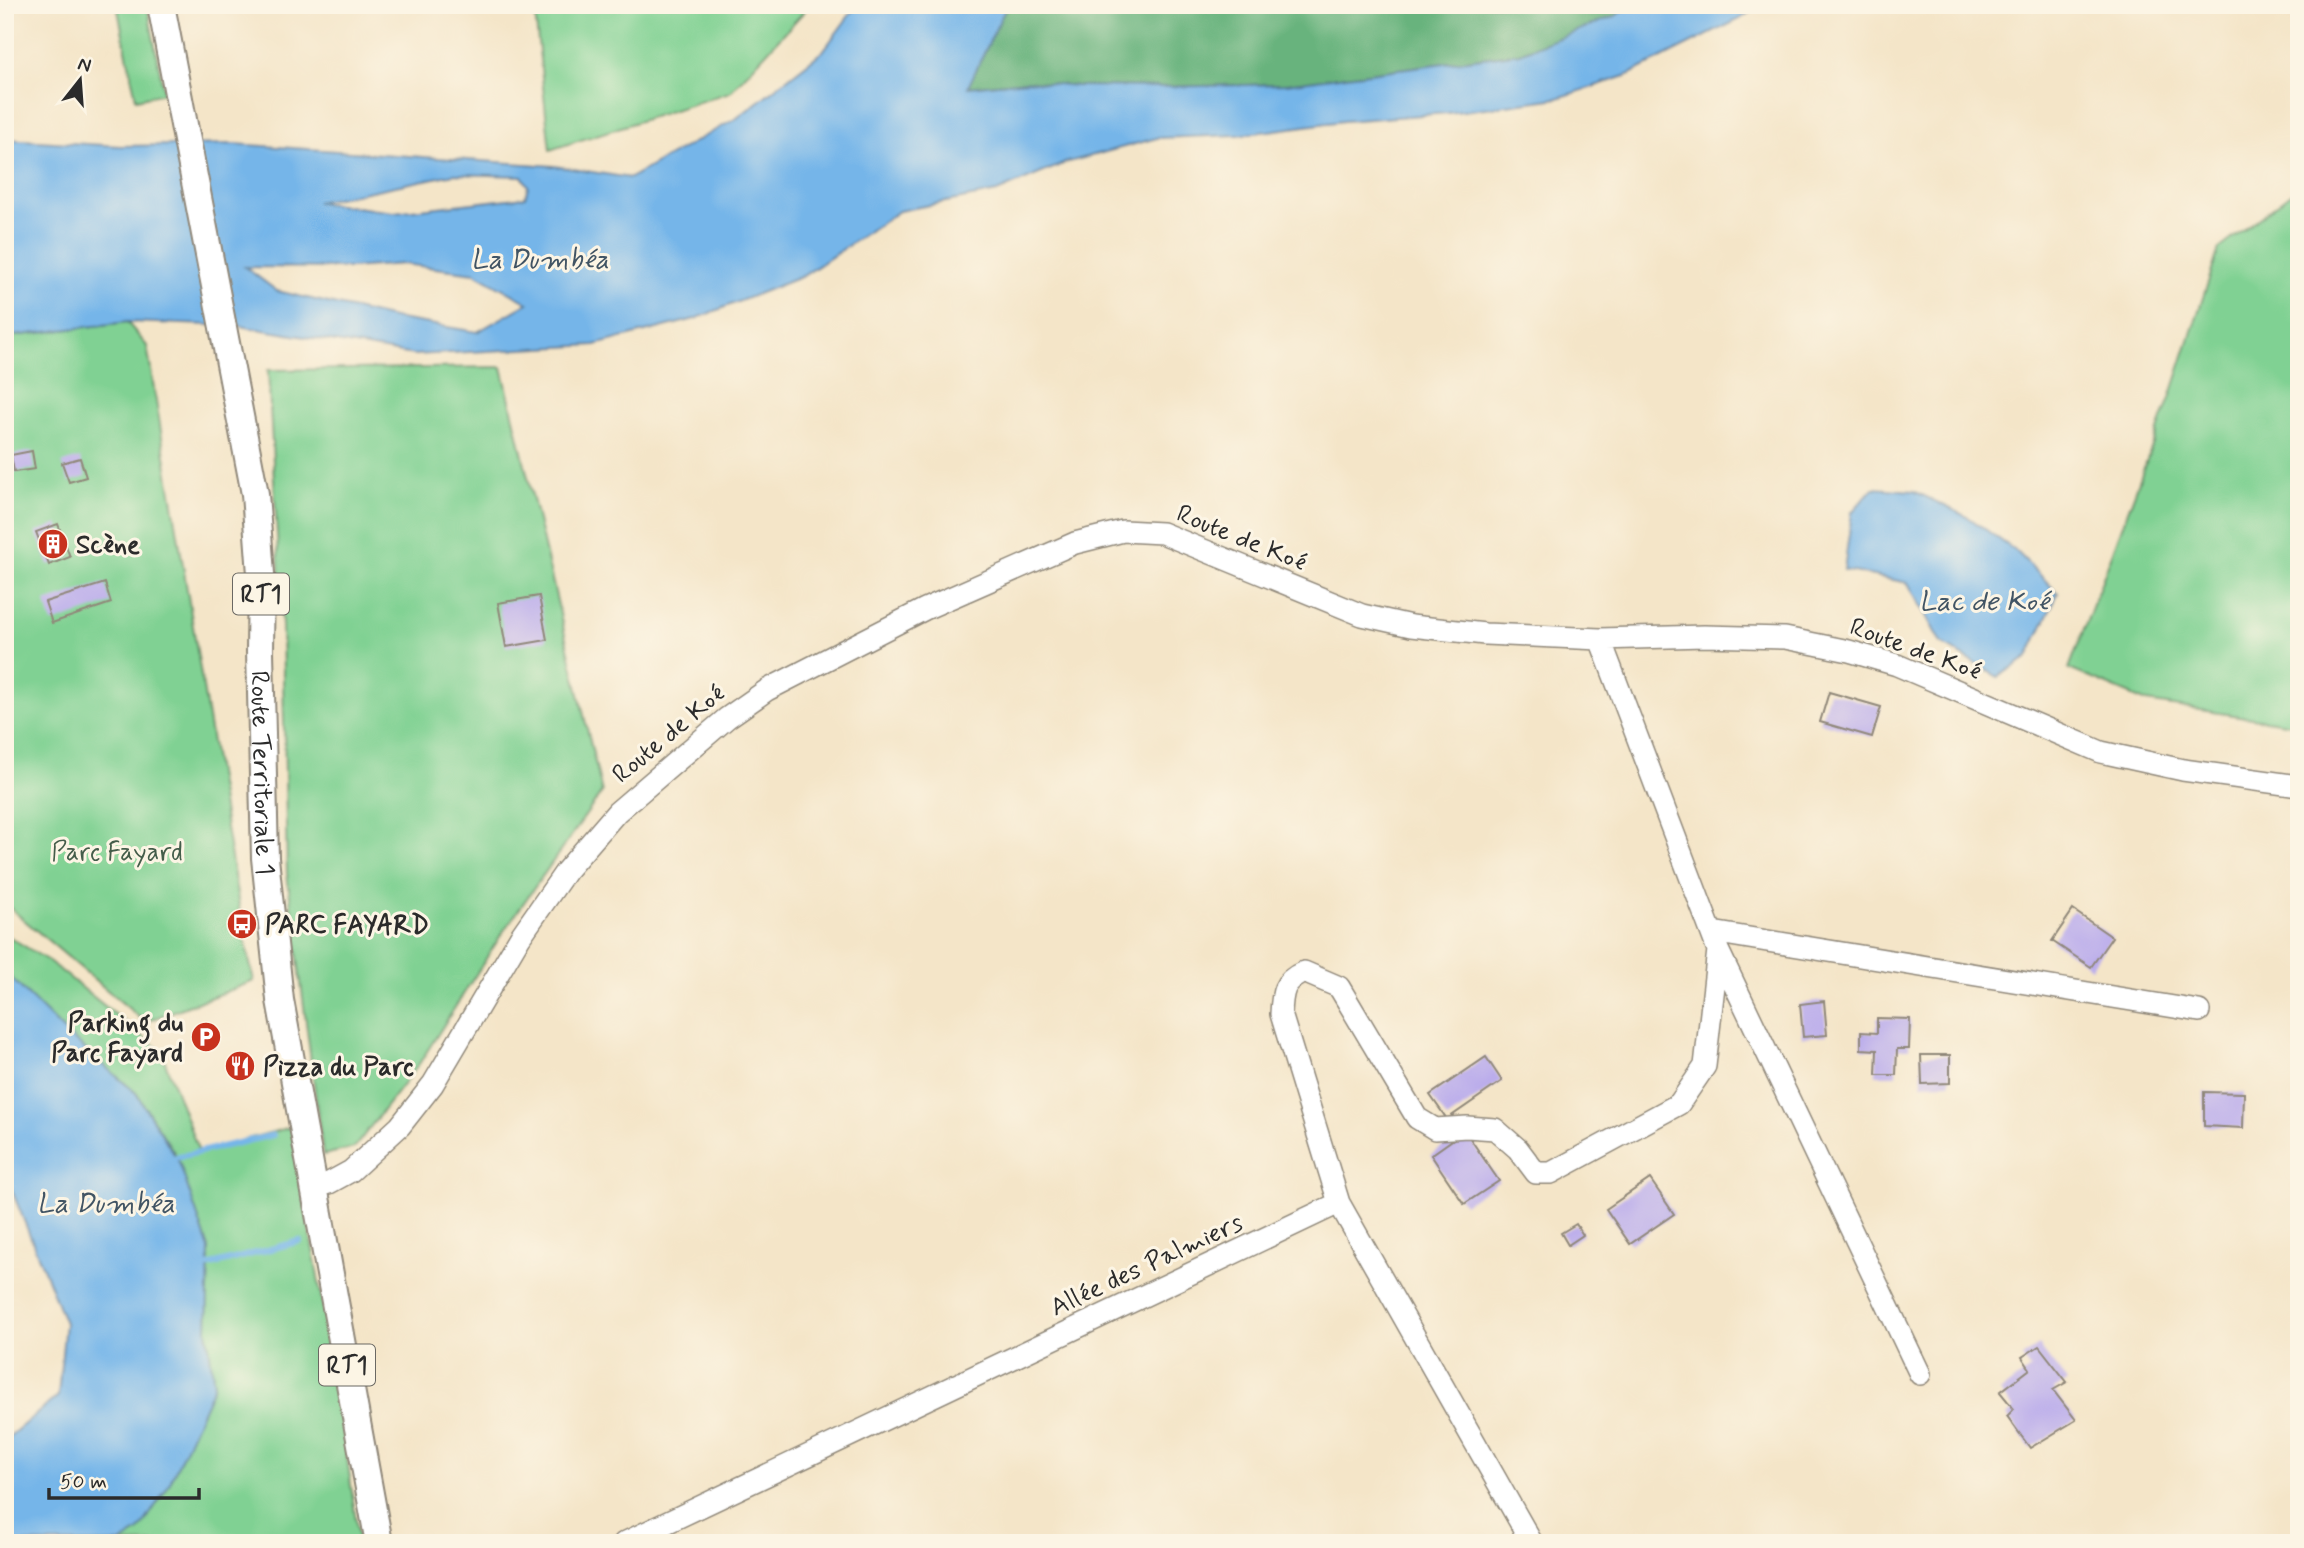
<svg xmlns="http://www.w3.org/2000/svg" width="2304" height="1548" viewBox="0 0 2304 1548" font-family="Mynerve,sans-serif">
<rect width="100%" height="100%" fill="#fcf5e5"/>
<filter id="ink" filterUnits="userSpaceOnUse"><feTurbulence type="fractalNoise" baseFrequency=".0143" numOctaves="2"/><feDisplacementMap in="SourceGraphic" scale="14" xChannelSelector="R" yChannelSelector="G"/><feConvolveMatrix kernelMatrix="1 2 1 2 8 2 1 2 1" color-interpolation-filters="sRGB"/></filter>
<filter id="wash" filterUnits="userSpaceOnUse"><feTurbulence type="fractalNoise" baseFrequency=".00686" numOctaves="4" result="noise"/><feDisplacementMap in="SourceGraphic" scale="28" xChannelSelector="R" yChannelSelector="G"/><feGaussianBlur stdDeviation="1.57" result="paint"/><feColorMatrix in="noise" values="0 0 0 0 0 0 0 0 0 0 0 0 0 0 0 0 0 1.4 0 .05"/><feComposite in="paint" operator="in"/></filter>
<g filter="url(#wash)">
<rect width="100%" height="100%" fill="#f4e5c8"/>
<path fill="#80d193" stroke="#567e5f" stroke-width="2" d="M117 5H147L164 93 136 99Z
M534 5H810L730 92 550 150Z
M2299 187V725L2147 702 2069 669 2170 398 2219 249Z
M127 322 147 346 244 937 254 981 145 1022 5 904V337Z
M502 367 602 792 503 932 419 1064 354 1148 323 1155 287 874 282 626 268 370Z
M5 934 50 962 161 1051 199 1152 291 1127 336 1378 359 1543H120L139 1531 214 1385 207 1331 209 1249 177 1157 136 1093 65 1032 5 972Z"/>
<path fill="#68b37d" stroke="#4a6f54" stroke-width="2" d="M1007 5H1633L1616 16 1520 53 1286 84 1161 87 1077 86 1027 81 967 87Z"/>
<path fill="#74b5e9" stroke="#50708a" stroke-width="2" fill-rule="evenodd" d="M857 5H1007L968 87 1027 81 1077 86 1161 87 1286 84 1520 53 1615 16 1633 5H1760L1740 19 1626 76 1558 98 1448 113 1343 121 1238 135 1157 138 1065 163 997 192 899 211 803 276 695 319 595 345 414 355 239 326 127 322 5 337V139L120 146 234 144 554 166 630 178 737 118 823 51ZM454 174 522 176 528 186 525 197 394 212 317 202ZM403 264 475 273 528 303 477 332 393 318 277 291 245 267 350 268Z
M1873 488 1914 491 1968 517 2017 552 2058 593 2028 657 1998 677 1941 643 1908 583 1844 570 1852 512Z
M5 972 65 1032 136 1093 179 1162 209 1249 207 1331 214 1385 169 1485 139 1531 120 1543H5V1440L58 1396 65 1323 5 1173Z"/>
<g fill="none" stroke-linecap="round" stroke-linejoin="round">
<path stroke="#74b5e9" stroke-width="6" d="M169 1159 273 1135
M204 1267 300 1241"/>
</g>
<g id="blocks">
<path fill="#bbadeb" d="M32 451 35 469 14 472 11 455Z
M80 458 86 477 69 482 62 463Z
M58 524 70 557 49 565 36 532Z
M105 583 111 603 52 623 45 602Z
M539 596 547 640 506 647 498 603Z
M1829 692 1881 707 1872 737 1820 722Z
M2073 910 2112 937 2091 967 2052 941Z
M1824 1001 1827 1035 1803 1037 1800 1004Z
M1877 1018 1910 1019 1909 1049H1897L1896 1075H1876L1877 1050 1861 1049V1032L1877 1033Z
M1921 1055H1950V1083L1922 1084Z
M1486 1057 1502 1081 1447 1119 1430 1095Z
M2204 1092 2244 1093 2243 1128 2204 1126Z
M1465 1131 1499 1181 1464 1204 1431 1155Z
M1650 1179 1674 1214 1630 1244 1606 1209Z
M1576 1224 1583 1235 1568 1245 1561 1233Z
M2039 1346 2067 1382 2053 1390 2076 1420 2030 1448 2007 1416 2014 1409 2000 1392 2030 1369 2022 1357Z"/>
</g>
</g>
<g filter="url(#ink)">
<use href="#blocks" fill-opacity="0" stroke="#90887a" stroke-width="2"/>
<g fill="none" stroke-linecap="round" stroke-linejoin="round">
<g stroke="#90887a" stroke-width="24">
<path id="minor" d="M1600 639 1718 950 1920 1374
M1712 932 2199 1011
M315 1187 329 1183 351 1171 400 1126 433 1084 520 937 566 871 617 812 727 718 767 690 925 609 1075 543 1123 531 1162 533 1362 615 1411 626 1485 634 1600 639 1704 636 1785 638 1849 651 1897 665 2101 752 2183 770 2299 786
M624 1543 1339 1203
M1532 1543 1339 1203 1281 1014C1282 992 1283 981 1304 972L1339 987 1417 1118 1435 1129 1467 1127 1495 1129 1518 1149 1536 1173H1551L1679 1104 1705 1066 1718 950"/>
</g>
<g stroke="#90887a" stroke-width="30">
<g id="major">
<path id="s1" d="M161 5 255 494 261 574 260 651 265 858 280 1000 379 1543"/>
</g>
</g>
<use href="#minor" stroke="#fff" stroke-width="21"/>
<use href="#major" stroke="#fff" stroke-width="26"/>
</g>
</g>
<defs>
<g id="building-disc" transform="scale(1.575)"><circle r="9.5" fill="#c8321e" stroke="#fcf5e5"/><path d="M-4-6H4V6H1V3H-1V6H-4ZM-2.5-4.3h1.7v1.8h-1.7ZM.8-4.3h1.7v1.8H.8ZM-2.5-1h1.7V.8h-1.7ZM.8-1h1.7V.8H.8Z" fill="#fff"/></g>
<g id="bus-disc" transform="scale(1.575)"><circle r="9.5" fill="#c8321e" stroke="#fcf5e5"/><path d="M-5-6H5V4H4V6H2V4H-2V6H-4V4H-5ZM-3.5-4V0h7V-4ZM-3.5 1.2v1.5H-2V1.2ZM2 1.2v1.5H3.5V1.2Z" fill="#fff"/></g>
<g id="parking-disc" transform="scale(1.575)"><circle r="9.5" fill="#c8321e" stroke="#fcf5e5"/><path d="M-3.5-5.5H1a3.5 3.5 0 0 1 0 7H-1V5.5H-3.5ZM-1-3.4V-.6H.8a1.4 1.4 0 0 0 0-2.8Z" fill="#fff"/></g>
<g id="restaurant-disc" transform="scale(1.575)"><circle r="9.5" fill="#c8321e" stroke="#fcf5e5"/><path d="M-5-6h1v4h1v-4h1v4h1v-4h1v5L-1.5 .5V6h-2V.5L-5-1ZM5-6V6H3V1.5H1.5Q1.5-4 5-6Z" fill="#fff"/></g>
</defs>
<g fill-rule="evenodd">
<use href="#building-disc" x="53" y="544"/>
<use href="#bus-disc" x="242" y="924"/>
<use href="#parking-disc" x="206" y="1037"/>
<use href="#restaurant-disc" x="240" y="1066"/>
</g>
<g text-anchor="middle" stroke-width="6" stroke-linejoin="round" paint-order="stroke">
<g fill="#fcf5e5" stroke="#6a6863" stroke-width="2">
<rect x="233" y="573.5" width="56" height="41" rx="5"/>
<rect x="319" y="1344.5" width="56" height="41" rx="5"/>
</g>
<g font-size="24" font-weight="bold" fill="#2b2b2b">
<text x="261" y="602">RT1</text>
<text x="347" y="1373">RT1</text>
</g>
<g font-size="26" fill="#2b2b2b" stroke="#fcf5e5">
<text transform="translate(1242 537) rotate(22)" y="9">Route de Koé</text>
<text transform="translate(1916 648) rotate(20)" y="9">Route de Koé</text>
<text transform="translate(668 733) rotate(-40)" y="9">Route de Koé</text>
<text dy="9" stroke="none"><textPath href="#s1" startOffset="777">Route Territoriale 1</textPath></text>
<text transform="translate(1146 1264) rotate(-25)" y="9">Allée des Palmiers</text>
</g>
<g font-size="26" font-weight="bold" fill="#2b2b2b" stroke="#fcf5e5" text-anchor="start">
<text x="76" y="553">Scène</text>
<text x="265" y="933">PARC FAYARD</text>
<text x="183" y="1031" text-anchor="end">Parking du<tspan x="183" dy="30">Parc Fayard</tspan></text>
<text x="263" y="1075">Pizza du Parc</text>
</g>
<g font-size="26" fill="#445d4a" stroke="#fcf5e5">
<text x="117" y="860">Parc Fayard</text>
</g>
<g font-size="28" font-style="italic" fill="#415464" stroke="#fcf5e5">
<text x="540" y="268">La Dumbéa</text>
<text x="1984" y="610">Lac de Koé</text>
<text x="106" y="1212">La Dumbéa</text>
</g>
</g>
<rect width="2304" height="1548" fill="none" stroke="#fcf5e5" stroke-width="28"/>
<g transform="translate(80 80) rotate(17)" stroke="#fcf5e5" stroke-width="5" paint-order="stroke">
<path d="M0-5L12 26L0 18L-12 26Z" fill="#2b2b2b"/>
<text y="-10" font-size="19" font-weight="bold" text-anchor="middle" fill="#2b2b2b">N</text>
</g>
<path d="M49 1488v10h150v-10" fill="none" stroke="#2b2b2b" stroke-width="3.5"/>
<text x="60" y="1488" font-size="21" fill="#2b2b2b" stroke="#fcf5e5" stroke-width="5" paint-order="stroke">50 m</text>
</svg>
